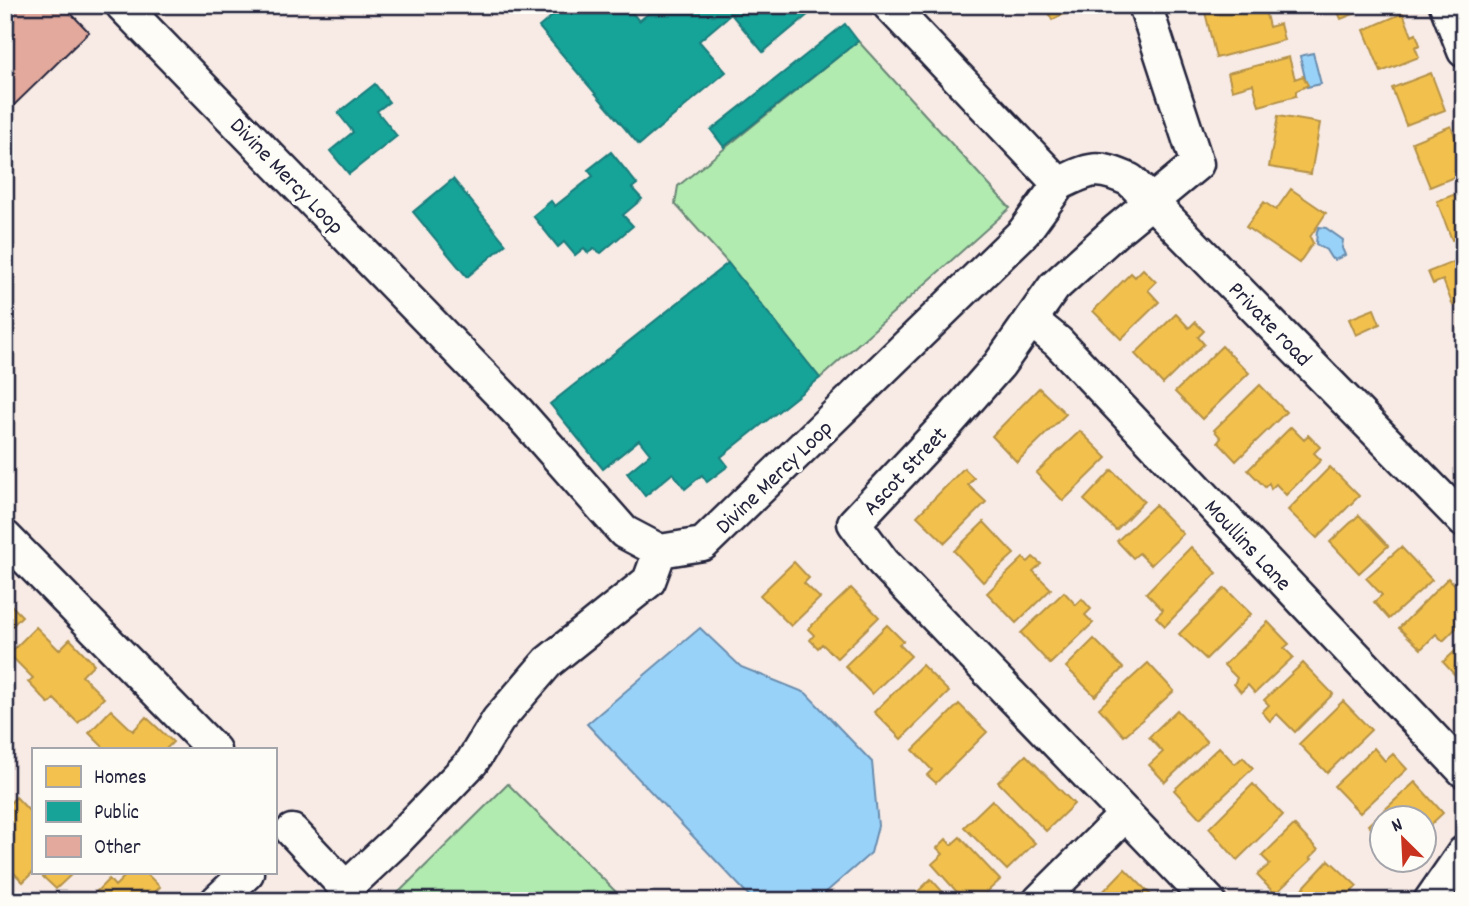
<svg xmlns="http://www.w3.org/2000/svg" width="1469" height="906" viewBox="0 0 1469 906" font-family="Dekko,sans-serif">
<rect width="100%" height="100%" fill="#f8ebe5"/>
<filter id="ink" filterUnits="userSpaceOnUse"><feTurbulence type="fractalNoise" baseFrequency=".0143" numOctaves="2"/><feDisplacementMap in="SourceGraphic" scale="14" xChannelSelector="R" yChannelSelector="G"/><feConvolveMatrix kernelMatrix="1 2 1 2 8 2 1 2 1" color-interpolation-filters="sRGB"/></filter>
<g filter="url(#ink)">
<path fill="#b1ebb0" stroke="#6a8676" stroke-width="2" d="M858 41 1010 208 820 378 728 263 675 204 678 186Z
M508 784 625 901H390Z"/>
<path fill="#99d2f9" stroke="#698cad" stroke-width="2" d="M1313 53 1321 84 1307 87 1300 56Z
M1319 227 1326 228 1343 240 1342 248 1345 255 1335 260 1331 258 1326 250 1316 244 1317 231Z
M700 628 741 667 806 693 872 762 878 826 871 853 816 901H754L587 724Z"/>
<path fill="#f2c14e" stroke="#b49148" stroke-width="2" d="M1045 5H1083L1052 20Z
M1232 5H1264L1269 27 1280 24 1284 40 1216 58 1205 12Z
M1335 5H1376L1341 19Z
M1403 13 1412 36 1416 34 1420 45 1415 47 1419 57 1381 72 1364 30Z
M1289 57 1295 79 1303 76 1308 85 1296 91V96L1259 106 1253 84 1232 90 1228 73Z
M1431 73 1445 110 1406 125 1392 88Z
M1278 116 1320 123 1311 174 1269 167Z
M1451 126 1464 158V173L1430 187 1412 142Z
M1291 189 1326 213 1310 237 1313 243 1299 263 1246 227 1264 202 1276 210Z
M1464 191V235L1452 240 1437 201Z
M1464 258V301L1453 306 1443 280 1433 284 1428 272Z
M1143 269 1156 282 1148 290 1159 302 1121 339 1093 311 1131 273 1135 277Z
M1374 309 1380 324 1356 335 1349 319Z
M1176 314 1189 328 1195 322 1204 331 1198 337 1204 344 1163 384 1135 354Z
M1222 346 1249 373 1202 419 1175 392Z
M1260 385 1286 412 1236 461 1218 442 1221 438 1214 430Z
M1039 388 1066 414 1017 462 992 436Z
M1291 427 1304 440 1308 435 1320 447 1314 453 1321 460 1286 495 1276 484 1271 489 1269 483 1265 487 1248 470Z
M1080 431 1107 458 1063 501 1036 473Z
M1330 467 1359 496 1317 538 1288 510Z
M964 468 974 478 968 485 986 502 945 543 917 516Z
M1112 470 1144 501 1116 530 1084 500Z
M1155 505 1183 534 1151 565 1139 553 1133 558 1117 541Z
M1359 515 1388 546 1359 573 1330 542Z
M984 522 1014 554 983 582 954 551Z
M1191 547 1217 573 1165 626 1156 617 1163 610 1146 593Z
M1401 547 1432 580 1389 619 1374 602 1382 595 1366 578Z
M1033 557 1041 564 1033 571 1051 589 1016 623 987 593 1023 558 1028 562Z
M794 562 809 578 804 583 820 598 791 626 760 595Z
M1448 578 1464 593V620L1443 641 1436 634 1421 649 1399 628Z
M851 588 879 617 837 658 822 644 818 648 810 640 814 635 808 629Z
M1225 588 1251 614 1206 659 1179 634Z
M1064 592 1076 605 1082 599 1091 609 1085 615 1093 623 1050 664 1021 633Z
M5 599 22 616 5 633Z
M1268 622 1289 644 1284 648 1293 657 1255 693 1248 685 1241 692 1234 684 1237 678 1224 665Z
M887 625 903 641 899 644 911 656 872 694 845 666Z
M36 627 59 650 70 639 94 664 82 676 104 698 78 723 54 699 49 704 28 682 33 678 9 654Z
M1094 639 1123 668 1095 696 1066 667Z
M1464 643V685L1443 662Z
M1148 663 1174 691 1124 736 1099 708Z
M1303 663 1333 694 1295 732 1277 714 1270 721 1262 712 1269 705 1264 700Z
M922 665 949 692 901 739 874 712Z
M1343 701 1371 730 1327 773 1299 744Z
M959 704 987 732 936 783 927 775 932 770 913 750Z
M111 710 133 731 146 717 173 742 165 750H106L89 733Z
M1177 710 1207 742 1165 782 1149 765 1163 752 1149 737Z
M1219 747 1235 764 1243 757 1253 768 1200 818 1174 790Z
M1374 748 1385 761 1393 754 1407 769 1360 813 1334 786Z
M1026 755 1074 804 1046 831 998 782Z
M1415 782 1443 813 1424 831V818H1382V839L1368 825Z
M1253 784 1283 815 1237 860 1209 828Z
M16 797 33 815V872L23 882 5 864V854L11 848 5 842V808Z
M992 800 1035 843 1007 870 964 827Z
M1294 825 1318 850 1310 858 1312 859 1275 894 1257 875 1270 864 1262 856Z
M960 837 1000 880 977 901H965L932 864 943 854 937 848 946 839 951 845Z
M1329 860 1357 886 1343 901H1291Z
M1125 869 1157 901H1094Z
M39 873H73L56 889Z
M128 873H146L160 887 146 901H87L109 879 115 886Z
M931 879 951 901H908Z"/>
<path fill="#17a398" stroke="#1a7c7c" stroke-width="2" d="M565 5H626L639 21 659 5H804L810 13 763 52 731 14 699 41 726 72 639 145 539 27Z
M845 24 858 41 724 147 711 130Z
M375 84 389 102 377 111 397 136 349 174 330 151 353 132 338 113Z
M611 152 637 184 632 188 642 199 623 215 633 226 601 253 594 249 588 253 584 248 575 255 564 242 558 247 533 216 551 201 555 206 593 176 588 170Z
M453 179 506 244 467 277 413 212Z
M728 263 820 378 721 457 728 466 707 482 702 475 685 489 673 473 645 496 627 473 650 454 639 440 603 469 550 404Z"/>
<path fill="#e2a99c" stroke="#22223b" stroke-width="2" d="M5 5H63L89 32 5 114Z"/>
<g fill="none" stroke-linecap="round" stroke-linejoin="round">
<g stroke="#22223b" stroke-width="37">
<path id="minor" d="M122 5 519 413 624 532 660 551 703 544 1024 232 1059 184 889 5
M1145 5 1197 164 1117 230 1054 287 999 365 948 423 854 523 883 562 1209 901
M1446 5 1464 51
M1059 184C1091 168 1097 165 1130 180L1464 521
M1031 320 1058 342 1464 771
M5 537 214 750
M292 831 346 888 396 841 472 762 498 720 548 662 649 581 660 551
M217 901 247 873
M1039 901 1126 814
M1430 901 1464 852"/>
</g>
<use href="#minor" stroke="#fdfcf7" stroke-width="32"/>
</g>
</g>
<g text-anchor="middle" stroke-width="7" stroke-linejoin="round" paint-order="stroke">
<g font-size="23" fill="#22223b" stroke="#fdfcf7">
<text transform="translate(288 175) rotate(46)" y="8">Divine Mercy Loop</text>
<text transform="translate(1271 323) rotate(46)" y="8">Private road</text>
<text transform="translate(904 470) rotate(-47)" y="8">Ascot Street</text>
<text transform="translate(773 476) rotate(-44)" y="8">Divine Mercy Loop</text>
<text transform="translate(1249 544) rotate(47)" y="8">Moullins Lane</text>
</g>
</g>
<rect width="1469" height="906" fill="none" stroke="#fdfcf7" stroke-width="28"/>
<rect x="14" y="14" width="1441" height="878" fill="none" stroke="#22223b" stroke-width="2.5" filter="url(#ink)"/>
<rect x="32" y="748" width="245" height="126" fill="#fdfcf7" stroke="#a5a5ac" stroke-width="2"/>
<rect x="46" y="766" width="35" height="21" fill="#f2c14e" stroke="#a5a5ac" stroke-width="2"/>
<text x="94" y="783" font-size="21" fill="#22223b">Homes</text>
<rect x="46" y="801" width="35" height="21" fill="#17a398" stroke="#a5a5ac" stroke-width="2"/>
<text x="94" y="818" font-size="21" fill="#22223b">Public</text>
<rect x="46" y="836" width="35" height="21" fill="#e2a99c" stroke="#a5a5ac" stroke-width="2"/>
<text x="94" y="853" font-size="21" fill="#22223b">Other</text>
<g transform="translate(1403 839) rotate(336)"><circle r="33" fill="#fdfcf7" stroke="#a5a5ac" stroke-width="2"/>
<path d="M0-5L12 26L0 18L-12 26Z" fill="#c8321e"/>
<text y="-10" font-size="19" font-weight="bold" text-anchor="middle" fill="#22223b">N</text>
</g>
</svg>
